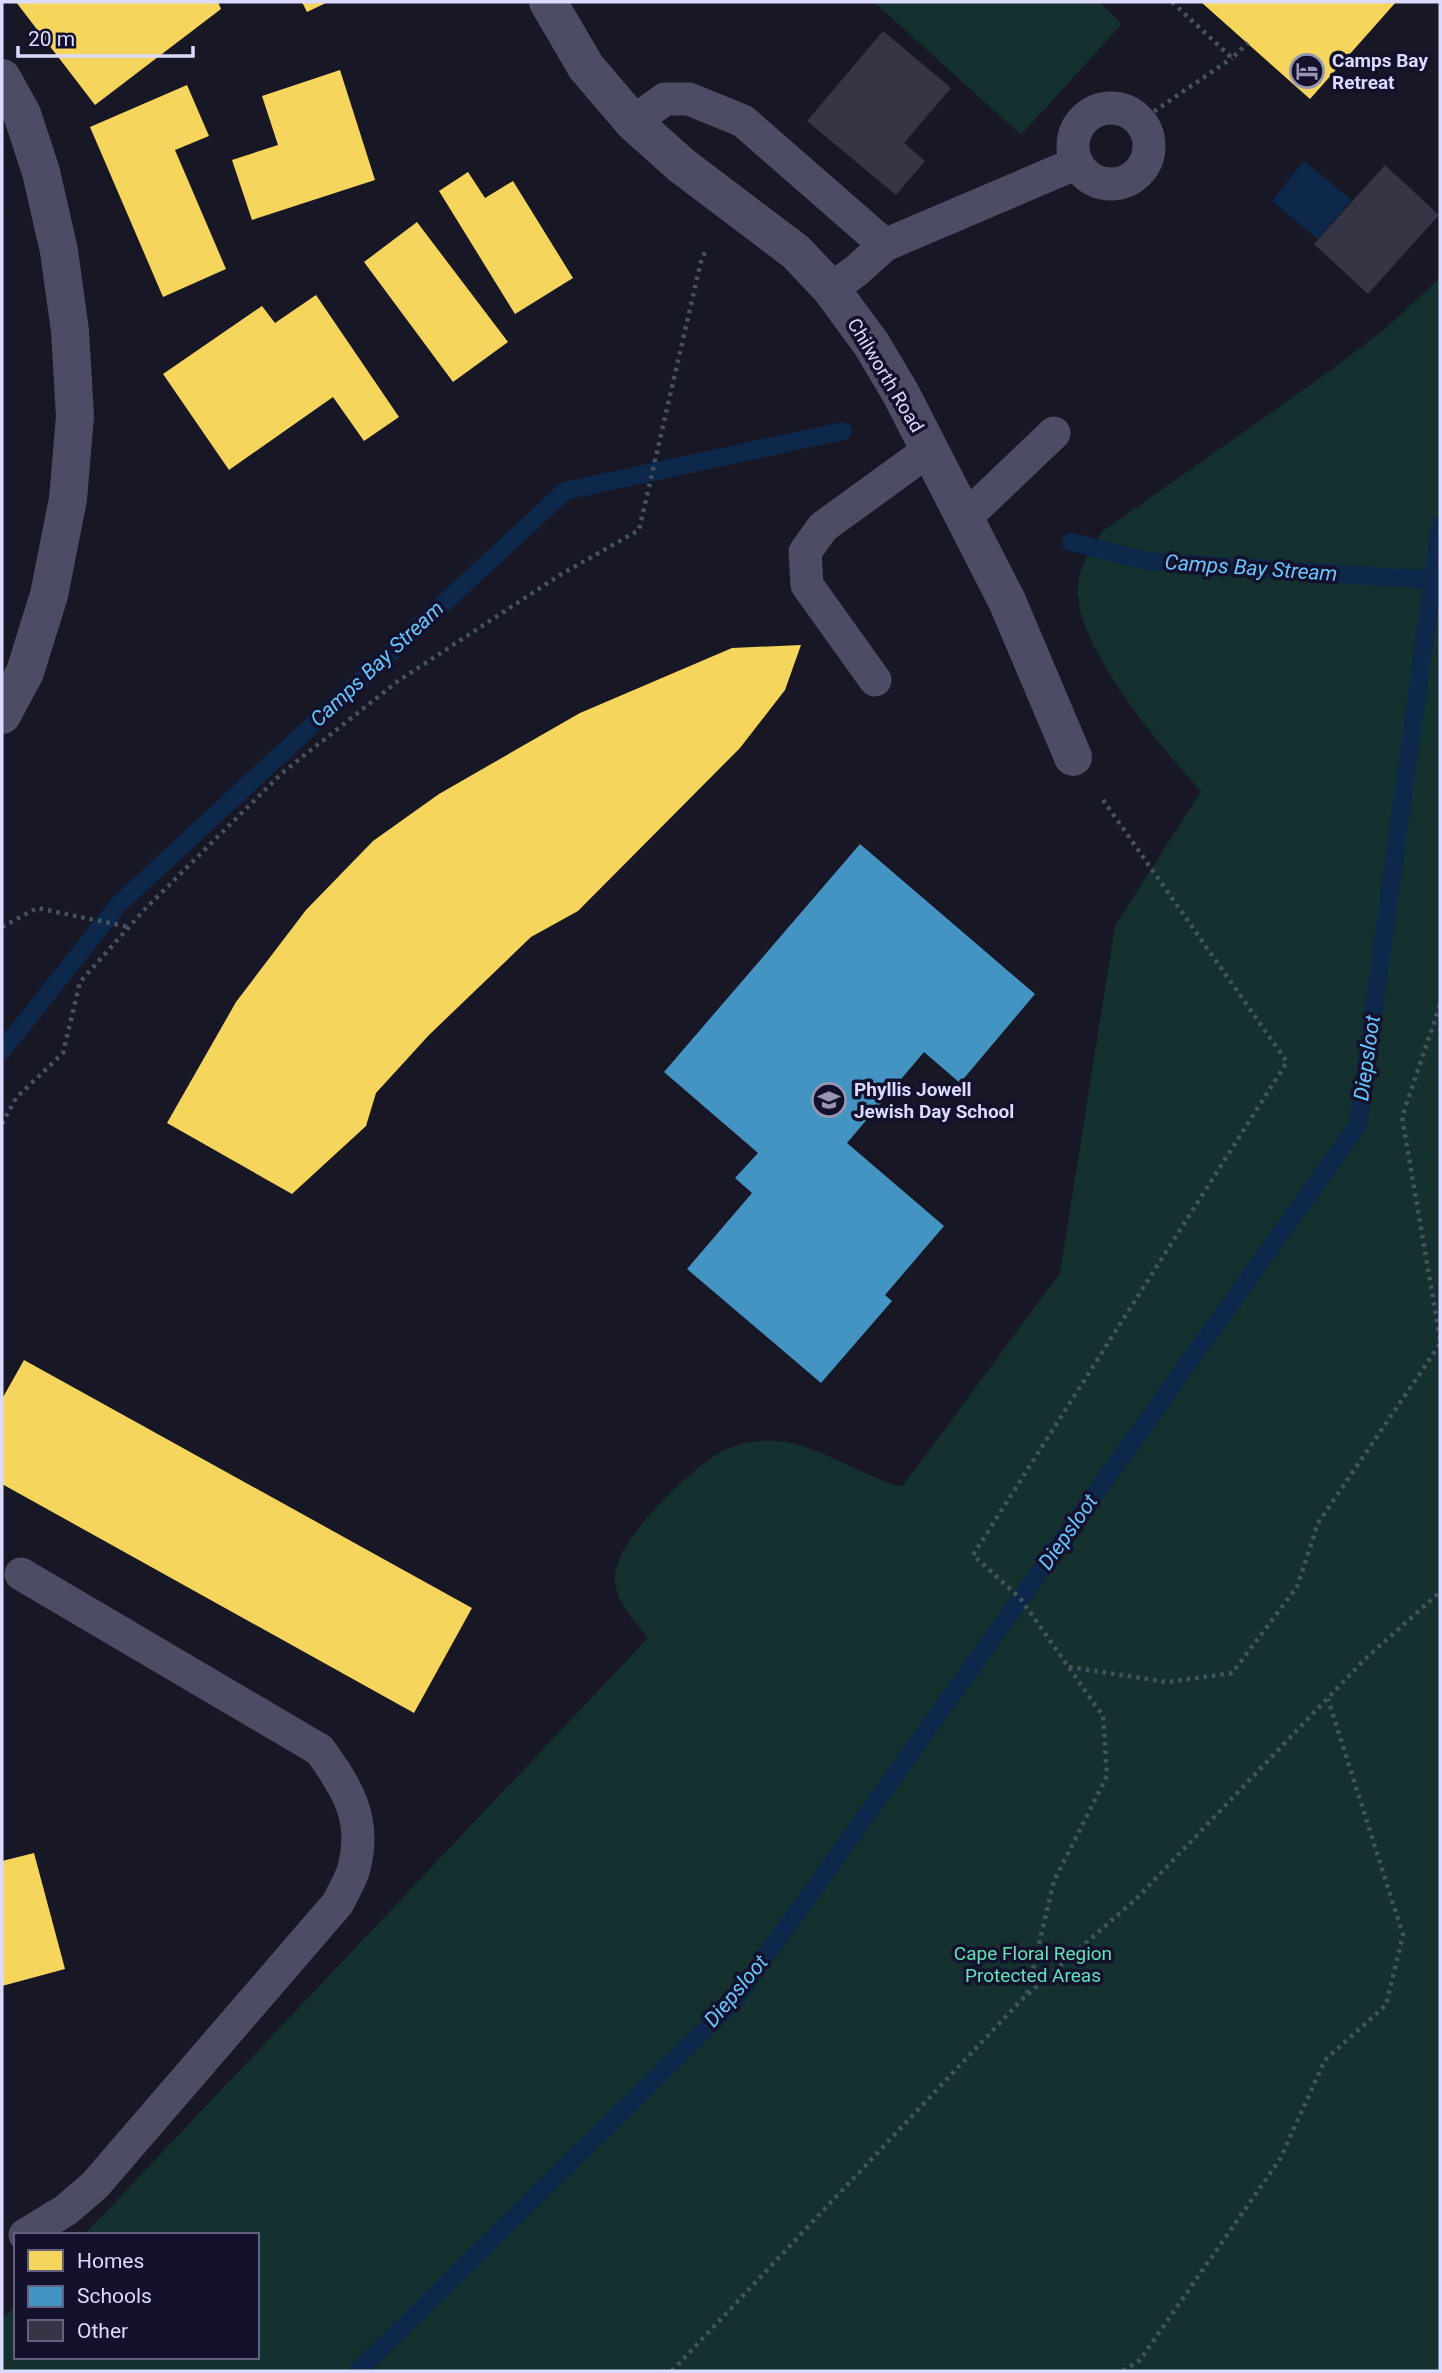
<svg xmlns="http://www.w3.org/2000/svg" width="1442" height="2373" viewBox="0 0 1442 2373" font-family="Roboto,sans-serif">
<rect width="100%" height="100%" fill="#181725"/>
<path fill="#14312f" d="M874 2H1099L1122 24 1021 135Z
M1440 278V2371H2V2319L16 2306V2357H257V2235H84L648 1638C634 1619 613 1601 615 1574 618 1539 691 1468 721 1452 733 1445 749 1442 762 1441 812 1438 856 1475 902 1487L1060 1273 1115 926 1201 791C1162 749 1080 651 1078 594 1077 570 1089 550 1103 531L1316 381 1385 329Z"/>
<path fill="#0d284a" d="M1304 161 1352 200 1318 239 1272 201Z"/>
<path fill="#f6d55c" d="M16 2H218L221 9 95 105Z
M302 2H328L307 12Z
M1201 2H1396L1310 99Z
M340 70 375 180 252 220 232 160 278 145 262 96Z
M187 85 209 136 175 150 226 269 163 297 90 127Z
M468 172 485 198 513 181 573 278 515 314 439 191Z
M417 222 508 342 453 382 364 262Z
M316 295 399 417 364 441 333 397 229 470 163 374 262 306 275 323Z
M801 645 785 690 740 748 578 911 531 937 429 1035 376 1093 366 1126 292 1194 167 1123 236 1002 306 910 373 841 439 794 580 713 732 648Z
M24 1360 472 1608 414 1713 2 1484V1399Z
M34 1853 65 1969 2 1986V1861Z"/>
<path fill="#4393c3" d="M860 844 1035 994 960 1083 924 1052 847 1143 944 1226 885 1295 892 1301 821 1383 687 1269 752 1193 735 1178 758 1153 664 1072Z"/>
<g fill="none" stroke-linecap="round" stroke-linejoin="round">
<path stroke="#0d284a" stroke-width="18" d="M1071 542 1147 561 1432 580
M2 1051 119 904 565 491 843 431
M358 2371 734 2001 1358 1125 1440 526"/>
</g>
<path fill="#363546" d="M883 31 951 88 904 143 925 161 896 195 807 121Z
M1385 165 1439 215 1368 294 1314 244Z"/>
<g fill="none" stroke-linecap="round" stroke-linejoin="round">
<path stroke="#455360" stroke-width="4.5" stroke-dasharray="3.5 5" stroke-linecap="butt" d="M1172 2 1232 58 1248 43
M1140 121 1232 58
M2 927 37 908 129 927
M1440 1005 1402 1117 1440 1339
M2 1124 16 1098 63 1053 80 982 144 910 282 773 398 681 560 575 639 530 702 257 708 249
M1069 1667 1167 1682 1232 1673 1297 1587 1318 1523 1440 1344
M1028 1994 1137 1898 1365 1659 1440 1592
M672 2371 1027 1994 1054 1881 1107 1776 1103 1716 1020 1598 973 1555 1287 1062 1101 797
M1123 2371 1140 2360 1280 2159 1325 2060 1386 2005 1403 1935 1328 1699"/>
<path stroke="#4c4d65" stroke-width="33" d="M1073 146a38 38 0 1 1 76 0a38 38 0 1 1-76 0Z
M633 122 665 99H689L743 121 885 245 856 271 831 289
M885 245 1077 163
M964 519 1054 433
M875 680 807 585 805 552 823 527 929 450
M21 1574 320 1750C347 1788 367 1819 354 1868 351 1880 343 1892 338 1903L95 2185 66 2210 25 2235"/>
<path stroke="#4c4d65" stroke-width="38" d="M548 2 586 67 633 122 681 165 796 252 831 289 872 345 901 394 1007 601 1073 757
M2 78 22 114 41 172 59 251 70 331 75 416 68 499 49 595 25 672 2 715"/>
</g>
<defs>
<g id="hotel-ring" transform="scale(1.75)"><circle r="9.5" fill="#13112b" stroke="#9796b3" stroke-width="1.5"/><path d="M-6-4.5h1.5V1H6V5H4.5V3h-9V5H-6ZM-4 0a1.8 1.8 0 1 1 3.6 0ZM.5 0V-2.5h3Q6-2.5 6 0Z" fill="#9796b3"/></g>
<g id="school-ring" transform="scale(1.75)"><circle r="9.5" fill="#13112b" stroke="#9796b3" stroke-width="1.5"/><path d="M0-5L7-2L0 1L-7-2ZM-4 1L0 2.5L4 1V4Q0 6-4 4Z" fill="#9796b3"/></g>
</defs>
<g fill-rule="evenodd">
<use href="#hotel-ring" x="1307" y="71"/>
<use href="#school-ring" x="829" y="1100"/>
</g>
<g text-anchor="middle" stroke-width="7" stroke-linejoin="round" paint-order="stroke">
<g font-size="19" font-weight="bold" fill="#dbdaff" stroke="#13112b" text-anchor="start">
<text x="1332" y="67">Camps Bay<tspan x="1332" dy="22">Retreat</tspan></text>
<text x="854" y="1096">Phyllis Jowell<tspan x="854" dy="22">Jewish Day School</tspan></text>
</g>
<g font-size="19" fill="#dbdaff" stroke="#13112b">
<text transform="translate(886 375) rotate(59)" y="7">Chilworth Road</text>
</g>
<g font-size="19" fill="#63e2b8" stroke="#13112b">
<text x="1033" y="1960">Cape Floral Region<tspan x="1033" dy="22">Protected Areas</tspan></text>
</g>
<g font-size="21" font-style="italic" fill="#68c6ff" stroke="#13112b">
<text transform="translate(1251 568) rotate(4)" y="7">Camps Bay Stream</text>
<text transform="translate(377 664) rotate(-43)" y="7">Camps Bay Stream</text>
<text transform="translate(1367 1058) rotate(-82)" y="7">Diepsloot</text>
<text transform="translate(1068 1532) rotate(-55)" y="7">Diepsloot</text>
<text transform="translate(736 1991) rotate(-50)" y="7">Diepsloot</text>
</g>
</g>
<rect width="1442" height="2373" fill="none" stroke="#dbdaff" stroke-width="7"/>
<rect x="14" y="2233" width="245" height="126" fill="#13112b" stroke="#636180" stroke-width="2"/>
<rect x="28" y="2250" width="35" height="21" fill="#f6d55c" stroke="#636180" stroke-width="2"/>
<text x="77" y="2268" font-size="21" fill="#dbdaff">Homes</text>
<rect x="28" y="2286" width="35" height="21" fill="#4393c3" stroke="#636180" stroke-width="2"/>
<text x="77" y="2303" font-size="21" fill="#dbdaff">Schools</text>
<rect x="28" y="2320" width="35" height="21" fill="#363546" stroke="#636180" stroke-width="2"/>
<text x="77" y="2338" font-size="21" fill="#dbdaff">Other</text>
<path d="M18 46v10h175v-10" fill="none" stroke="#dbdaff" stroke-width="3.5"/>
<text x="28" y="46" font-size="21" fill="#dbdaff" stroke="#13112b" stroke-width="5" paint-order="stroke">20 m</text>
</svg>
